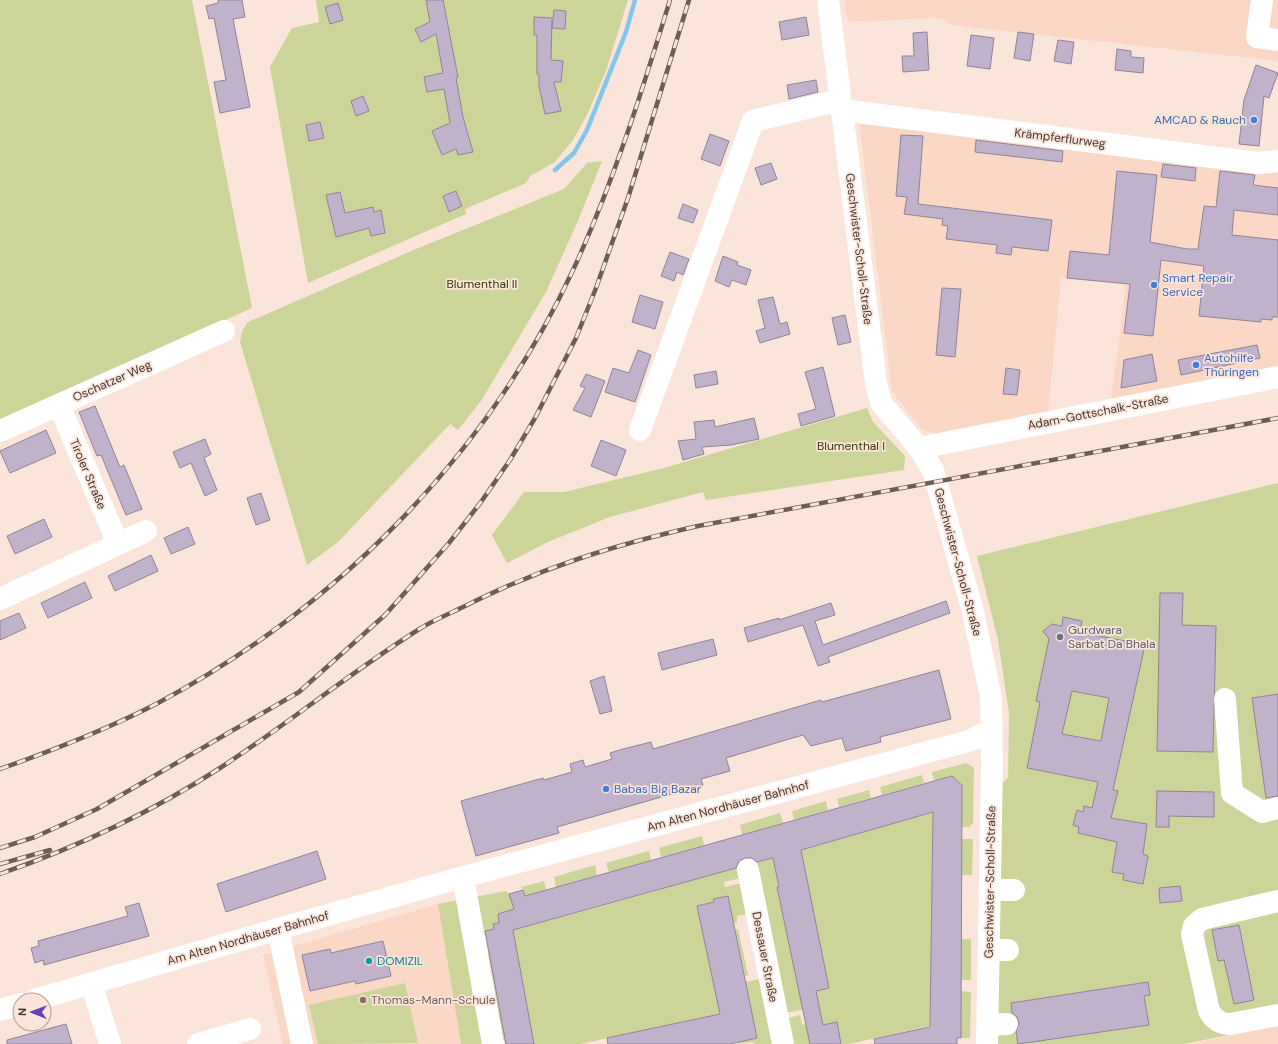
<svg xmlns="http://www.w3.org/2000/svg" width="1278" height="1044" viewBox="0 0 1278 1044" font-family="'DM Sans',sans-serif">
<rect width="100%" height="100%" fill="#fbe4d9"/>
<path fill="#fbd7c5" d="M844 0H1278V61L950 25 941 18 848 22Z
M859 121 1262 153 1278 152V366L1111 400 1126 285 1061 278 1048 414 944 435 923 430 892 392Z
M438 904 461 1044H283L263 955Z
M1278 1025V1044H1190Z"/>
<path fill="#ccd499" d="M0 0H192L252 308 0 422Z
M316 0H628L606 71 587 115 573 140 555 162 530 176 526 183 465 209 466 214 308 283 270 67 292 28 319 22Z
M602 161 577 223 546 292 481 401 458 430 450 424 338 542 307 565 240 342 242 331 248 322 416 249 564 189 587 163Z
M867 408 873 422 905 456 904 470 706 500 703 492 610 517 548 542 507 563 492 535 524 492H564L664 468Z
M1278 483V1025L1184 1044H996L1001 784 1008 778 1009 713 998 640 977 556Z
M966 763 974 768 973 824H971L970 827H962V784L952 776 934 781 932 772Z
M922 775 924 783 882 795 880 787Z
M869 790 871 798 839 807 837 799Z
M826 801 828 810 794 820 792 811Z
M933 809 930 1026 849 1044H834L837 1022 823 1025 819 1006 782 1014 752 863 767 859 772 854 779 887 777 888 800 994 829 988 798 851 920 816Z
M780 813 783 823 749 833V835L743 837 740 825Z
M702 836 704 845 661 857 659 848Z
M962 839H973L972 875H962Z
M649 851 651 860 609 872 606 863Z
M595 865 597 875 556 887 554 877Z
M739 867 741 878 724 882 725 887 746 882 752 913 737 916V922L734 924 727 896 714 899V902L697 906 720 1014 580 1044H534L511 922 531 916 533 925 555 919 554 916 562 914 563 917 660 890 659 887H667Z
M544 881 546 890 525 896 522 887Z
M506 891 509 894 514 909 498 914 499 923 494 924V929L485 931 486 934 481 935 482 953 489 952 506 1041 500 1042V1044H461L438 904Z
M738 929 748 975 745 976 735 930Z
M962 939H971V980H961Z
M765 978 774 1044H755L753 1042 738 1044V1042L757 1038 745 982Z
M405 983 418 1043 318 1044 309 1005Z
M961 991 971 992 970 1038H961Z
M800 1015 802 1025 806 1024 810 1044H790L788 1018Z"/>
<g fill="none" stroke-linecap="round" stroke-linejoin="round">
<path stroke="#84c5ec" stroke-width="4.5" d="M555 170 574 153 587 130 626 32 635 0"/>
</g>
<path fill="#c0b2ca" stroke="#90839a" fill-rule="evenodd" d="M218 0H242L245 17 233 19 250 107 220 113 214 82 226 80 214 18 209 19 206 6 218 3Z
M426 0H443L458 77 456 78 463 117 473 152 458 155 456 149 442 155 432 131 450 123 444 89 427 92 424 77 443 73 436 34 421 42 415 29 430 22Z
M338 3 343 20 330 24 325 7Z
M554 10 566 11 565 29 552 28Z
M534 17 552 18 551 60 563 61 561 82H554L561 111 545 114 539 86V74H537V35H534Z
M806 17 809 35 782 40 779 22Z
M927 32 929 70 903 72 902 56H914L913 33Z
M1018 32 1034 34 1030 61 1014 58Z
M971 35 994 38 990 69 967 66Z
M1058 40 1074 42 1071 64 1054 61Z
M1117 49 1131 51V57L1144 58 1143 73 1115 70Z
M1256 65 1278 73 1269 98 1264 96 1259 146 1239 144 1244 100Z
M816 80 818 92 789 99 787 85Z
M363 96 369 111 356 116 351 101Z
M320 122 324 138 309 141 306 125Z
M710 134 729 141 720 166 701 159Z
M901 135 923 136 918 204 1052 220 1048 251 1012 247 1011 255 996 253 997 245 946 239 948 226 942 225 943 219 904 214 907 197 896 196Z
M976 140 1063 151 1062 162 975 152Z
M771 163 777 179 761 185 755 168Z
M1163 164 1196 168 1195 181 1161 177Z
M1117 171 1157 175 1150 242 1187 249H1198L1204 206 1216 207 1220 171 1255 175 1253 185 1278 188V215L1234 210 1232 235 1278 240V317H1272V320L1261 319V322L1199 316 1204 266 1161 260 1153 336 1124 333 1130 284 1067 278 1070 251 1109 255Z
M456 191 462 206 449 212 443 196Z
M340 192 345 213 373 207 374 212 381 210 385 233 371 236 369 228 336 237 326 195Z
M683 204 698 210 693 223 678 218Z
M670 252 689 259 683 275 677 272 674 281 661 276Z
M723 256 738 262 737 265 751 270 746 285 732 280 729 287 715 281Z
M942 288 961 289 955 357 936 355Z
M640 295 663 302 655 329 632 322Z
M773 297 780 324 787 322 790 334 760 343 756 331 765 328 758 300Z
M845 315 851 342 838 345 832 318Z
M1257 345 1260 358 1181 375 1178 360Z
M638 350 651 355 635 402 605 392 613 368 629 373Z
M1152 354 1157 381 1121 388 1124 360Z
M823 367 835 416 801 426 798 414 816 409 805 372Z
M1006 368 1020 370 1017 395 1003 394Z
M716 371 718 384 696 388 694 375Z
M586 374 605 381 591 417 573 410 585 388 580 386Z
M95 406 120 467 124 465 142 509 126 515 101 455 97 456 79 412Z
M754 418 759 439 731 445 702 447 704 454 683 460 678 441 696 439 694 422 714 420 715 427Z
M46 430 56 453 10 473 0 451Z
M205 439 211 454 204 458 217 490 205 496 191 463 180 468 173 452Z
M601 440 626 450 616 476 591 466Z
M261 493 270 520 256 525 247 498Z
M44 519 52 537 15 554 7 536Z
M188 527 195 544 171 554 164 538Z
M151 555 158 571 115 591 108 576Z
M85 582 92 598 48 618 41 603Z
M1160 593H1183L1182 625 1216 626 1213 752 1157 751Z
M946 601 950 613 828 657 830 662 818 666 803 625 748 642 744 628 779 618V620L831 603 835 615 815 621 823 645Z
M19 613 26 628 0 640V621Z
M1063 617 1082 621 1080 632 1145 645 1113 790 1118 791 1111 818 1147 824 1143 854 1148 856 1143 884 1123 880 1124 874 1112 872 1117 842 1078 833 1079 827 1073 825 1077 810 1083 812 1084 806 1092 808 1098 782 1027 768 1040 702 1036 701 1049 639 1043 631 1052 624 1062 626ZM1072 691 1109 698 1101 741 1062 734Z
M713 639 717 655 662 670 658 653Z
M939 670 951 719 880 737 881 742 846 751 842 738 811 746 803 735 726 758 730 771 701 779 703 785 557 827 559 833 476 856 461 801 543 778 544 780 572 772 570 764 583 760 585 767 612 759 610 753 623 749 651 742 653 749 821 700 822 702Z
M604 676 612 711 600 714 590 681Z
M1278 694V796L1266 798 1252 698Z
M952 776 962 785 961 1038H957V1044H875L874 1039 930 1027 933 812 801 850 829 988 816 991 823 1025 837 1022 841 1044H810L777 887H779L773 858 757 862 752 858H745L739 861 736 868 513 930 534 1044H506L485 931 494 929 493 924 499 923 498 914 514 909 509 894 523 890 525 896Z
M1157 791 1214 792V817L1169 816V827H1156Z
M317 851 326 879 226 912 217 884Z
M1180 886 1182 901 1160 903 1159 888Z
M728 896 757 1038 730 1044H608L607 1038 720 1014 697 906 714 902 713 899Z
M139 903 149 936 44 965 43 960 35 963 31 948 39 946 38 941 128 916 125 907Z
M1239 925 1254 1000 1234 1004 1224 960 1218 961 1212 930Z
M383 941 391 976 356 984 355 981 310 991 302 955 330 949 331 953Z
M1148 982 1150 995 1144 996 1149 1025 1018 1044 1016 1032 1019 1023 1017 1017 1012 1013 1011 1003Z
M66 1024 72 1044H7V1040Z"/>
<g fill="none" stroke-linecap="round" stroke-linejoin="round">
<path stroke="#fff" stroke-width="22" d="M828 0 876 383 881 403 919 448 933 470 973 612 991 697 992 765 987 1044
M1262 0 1257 37 1278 40
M841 110 1259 163 1278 161
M640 430 753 121 840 100
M0 431 224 331
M919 448 1278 377
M118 544 146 531
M0 599 118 544 59 405
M1225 699 1232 793 1262 812 1278 808
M748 870 783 1044
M463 877 493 1044
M990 890H1014
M1278 901 1202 919 1194 926 1192 934 1209 1011C1214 1020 1221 1024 1230 1024L1278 1015
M278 929 302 1044
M989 950H1008
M91 983 110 1044
M34 1000 278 929 463 877 972 740 992 729
M0 1010 20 1004
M988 1025 1007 1024
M198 1044 250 1029"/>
<g stroke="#6b5e57" stroke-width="4.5">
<path id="rail" d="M0 769C54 750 108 729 158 703 339 606 488 454 574 268 614 181 642 91 670 0
M0 848 35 837 97 809 299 692 385 615 449 543 481 502 510 460 535 418 576 338 596 288 628 198 689 0
M0 864 50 850
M0 874C77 847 152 812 220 768 288 724 352 671 421 628 434 620 449 614 463 607 540 568 614 545 698 526L1278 418"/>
</g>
<use href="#rail" stroke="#fbe4d9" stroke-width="3" stroke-dasharray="9" stroke-linecap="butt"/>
</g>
<g fill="#3f7fe0" stroke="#fbe4d9" stroke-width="1.5">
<circle cx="1254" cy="120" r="4"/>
<circle cx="1154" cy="285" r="4"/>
<circle cx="1196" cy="365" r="4"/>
<circle cx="606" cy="789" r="4"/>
</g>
<circle fill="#6b7280" stroke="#fbe4d9" stroke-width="1.5" cx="1060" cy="637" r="4"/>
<circle fill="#0f9aa8" stroke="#fbe4d9" stroke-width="1.5" cx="369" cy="961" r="4"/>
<circle fill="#8d6e63" stroke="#fbe4d9" stroke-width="1.5" cx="363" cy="1000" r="4"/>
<g text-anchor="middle" stroke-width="3.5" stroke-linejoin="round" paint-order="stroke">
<g font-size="12" fill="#366cbe" stroke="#fbe4d9" text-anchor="start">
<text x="1246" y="124" text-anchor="end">AMCAD &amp; Rauch</text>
<text x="1162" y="282">Smart Repair<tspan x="1162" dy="14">Service</tspan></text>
<text x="1204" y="362">Autohilfe<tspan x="1204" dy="14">Thüringen</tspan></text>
<text x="614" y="793">Babas Big Bazar</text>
</g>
<g font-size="12" fill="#413731" stroke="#fbe4d9">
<text transform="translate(1060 138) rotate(7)" y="4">Krämpferflurweg</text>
<text transform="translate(859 249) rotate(83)" y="4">Geschwister-Scholl-Straße</text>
<text transform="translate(112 381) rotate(-24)" y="4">Oschatzer Weg</text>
<text transform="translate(1098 412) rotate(-11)" y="4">Adam-Gottschalk-Straße</text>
<text transform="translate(88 474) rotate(67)" y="4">Tiroler Straße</text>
<text transform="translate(958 562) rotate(75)" y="4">Geschwister-Scholl-Straße</text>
<text transform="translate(728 806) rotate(-15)" y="4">Am Alten Nordhäuser Bahnhof</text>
<text transform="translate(990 882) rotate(-89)" y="4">Geschwister-Scholl-Straße</text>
<text transform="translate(248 938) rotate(-16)" y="4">Am Alten Nordhäuser Bahnhof</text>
<text transform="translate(765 957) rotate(79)" y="4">Dessauer Straße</text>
</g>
<g font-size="12" fill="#333703" stroke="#fbe4d9">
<text x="482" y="288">Blumenthal II</text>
<text x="851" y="450">Blumenthal I</text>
</g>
<g font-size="12" fill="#5b616d" stroke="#fbe4d9" text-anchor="start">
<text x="1068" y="634">Gurdwara<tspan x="1068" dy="14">Sarbat Da Bhala</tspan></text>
</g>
<g font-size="12" fill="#0d838f" stroke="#fbe4d9" text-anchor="start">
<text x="377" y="965">DOMIZIL</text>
</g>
<g font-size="12" fill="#785e54" stroke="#fbe4d9" text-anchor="start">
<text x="371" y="1004">Thomas-Mann-Schule</text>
</g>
</g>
<g transform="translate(32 1012) rotate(271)"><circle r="19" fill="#fbe4d9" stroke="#b19f96"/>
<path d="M0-3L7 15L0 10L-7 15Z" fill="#6b42ba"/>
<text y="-6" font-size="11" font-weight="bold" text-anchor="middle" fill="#413731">N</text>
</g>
</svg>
